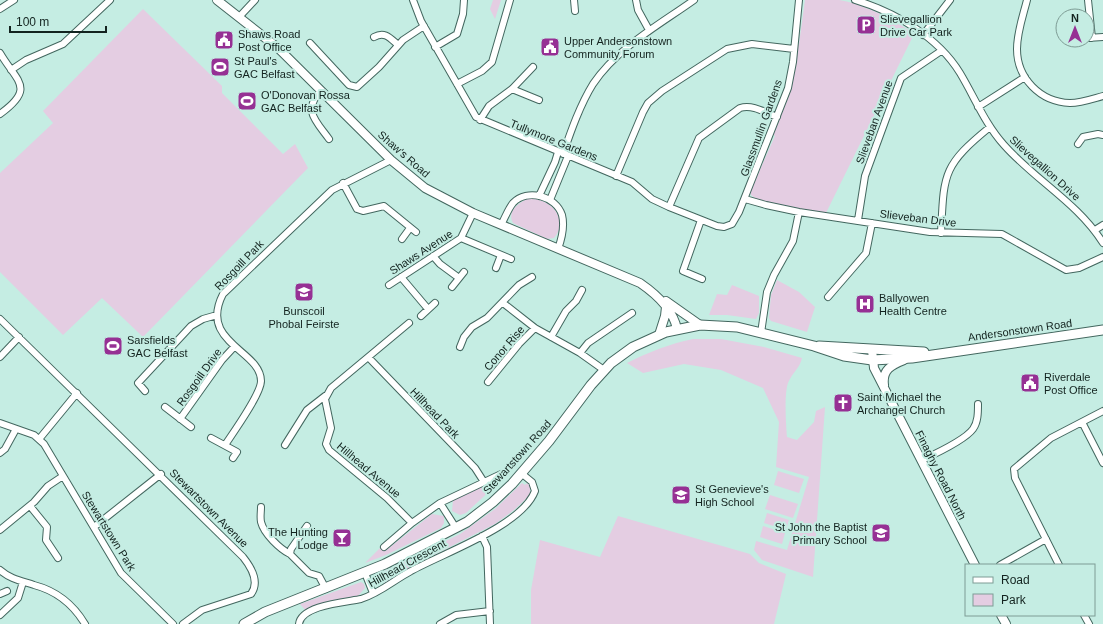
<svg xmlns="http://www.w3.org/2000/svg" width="1103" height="624" viewBox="0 0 1103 624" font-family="Helvetica,sans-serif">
<rect width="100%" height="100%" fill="#c5ede3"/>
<path fill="#e4cde2" d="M493 0H501L495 19 490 9Z
M805 0C816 0 828 0 839 0 861 3 896 20 914 34L826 213C806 209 766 208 751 195L750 192 775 136 773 134 790 92 797 46 799 44Z
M143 9 222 86V93L283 154 295 144 308 168 143 337 102 298 63 335 0 272V173L53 123 43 111Z
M527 199C548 196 571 218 554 238L547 239 513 223C507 212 517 204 527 199Z
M777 280 799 292 815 307 807 332 771 321 769 318 771 295Z
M732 285 759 296V313L756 319 727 315H709L717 294 727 295Z
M693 339H721L764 347 802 358C800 368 792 373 788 383 784 394 786 425 787 437L797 440 814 422 816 411 825 407 813 577 762 560 754 550 756 541 787 550 809 477 776 467 779 422 763 388 721 370 684 364 643 373 627 363C649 352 669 344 693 339Z
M778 471 804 479 799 493 774 485Z
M510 472 466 513 460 515 452 511 453 500Z
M522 483 525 485 527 483 530 486V495L514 510 495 524 418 563 386 583 376 582 375 576 377 575 460 534 495 509Z
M770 495 798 504 793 518 765 509Z
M767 513 789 520 786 530 764 523Z
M432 514 444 516V523L441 528 386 555 365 563 381 547 385 551Z
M618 516 750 554 759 563 786 574 774 624H531V590L540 540 600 557Z
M763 526 785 533 782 544 760 537Z
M361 582 364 584 365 588 358 596 328 601 306 611 300 604Z"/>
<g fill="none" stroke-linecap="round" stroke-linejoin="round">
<g stroke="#43675f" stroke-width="8">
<path id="minor" d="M413 0 421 21 476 117 632 182 652 199 669 207 717 226 724 227 732 224 739 212 788 88 793 62 799 0
M574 0 575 11
M636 0 638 10 649 30
M855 0C895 12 938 37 960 73 975 98 985 124 1004 145 1035 180 1078 203 1103 243
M1027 0C1023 16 1017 32 1017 49 1017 78 1040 102 1070 103 1081 103 1092 99 1103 96
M1088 0 1092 38
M0 9 14 0
M240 16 255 0
M923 35 950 0
M374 37C385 31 390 38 398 45
M1087 38 1103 37
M310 43 349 85 357 87 379 67 403 40 424 26
M435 47 457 34 463 14 464 0
M0 53C17 82 36 88 0 114
M11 70 26 60 63 44 110 0
M457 84 482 71 492 62 510 0
M512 89 539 100
M321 91C302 110 316 121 329 139
M978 107 1025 77
M480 120 489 106 512 89 533 67
M1078 144 1083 137 1098 134 1103 135
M563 154C571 131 580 105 593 84 618 47 659 25 694 0
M616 176 643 112 648 103 662 91 727 49 752 44 794 49
M343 183 357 209 363 211 384 206 416 232
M539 196 555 162 558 152
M745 199 766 205 799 212 930 232 1002 234 1066 270 1079 268 1103 257
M550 200 568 156
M669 207 699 138 740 108C753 104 766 113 777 117
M701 220 683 271 702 279
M858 220 865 176 901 78 941 51
M501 225C505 218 508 209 513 203 527 188 556 196 562 215 565 227 562 238 558 249
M1095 230 1103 225
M941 233C944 174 942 166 990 127
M461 238 511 259
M402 239 410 228
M433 256 440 264 459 278
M496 268 501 255
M401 277 428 309
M389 285 461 238 473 213
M452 287 464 272
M828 297 866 253 872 223
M503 303 535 328 580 353 604 370
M421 316 435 303
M0 319 243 557C251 567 260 582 251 594L202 610 183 624
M409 323 331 388 325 399 331 428 326 444 329 450 387 498 412 523
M761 333 767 292 774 275 793 241 799 212
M551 337 566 311 576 301 582 290
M460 347 464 337 472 327 487 318 519 285 532 277
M580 353 588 343 632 313
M0 357 19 337
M369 358 475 468 484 482
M488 382 519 344 535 328
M145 391 138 383 191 326 203 319 217 315
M165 407 191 427
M180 419 222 360 234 347
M1082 422 1103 463
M0 423 34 435 44 444 121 573 173 624
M40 438 77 393
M211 438 237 452 233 458
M225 445C233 433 261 394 261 381 261 350 198 343 223 294L332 190 391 160
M285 445 307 410 325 396
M0 453 5 449 16 429
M922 460C935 454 965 440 973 429 978 422 978 413 978 404
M440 503 456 528
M30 506 47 527 46 540 58 558
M261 507C261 512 260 517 261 522 264 534 280 549 290 554
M307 526 291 549 290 554 309 573 319 576 326 589
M94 527 161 474
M0 530 34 502 48 486 63 476
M482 536 487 547 490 624
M384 547 412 523 440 503 501 474
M1000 565 1046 539
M1059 565 1015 478 1014 469 1051 438 1103 411
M0 570C10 579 22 581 34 585 57 591 73 604 85 624
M365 573 373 593
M0 594 7 591
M0 615 18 598 23 582
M1084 615 1089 624
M299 624C301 605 347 602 361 599 380 593 394 580 411 571 443 553 522 526 535 491L532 482 521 473
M440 624 456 615 490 611"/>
</g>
<g stroke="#43675f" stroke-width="10">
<path id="tertiary" d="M217 0 278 48 391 160 425 188 473 213 640 283C656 294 673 309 677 329
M666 301 700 325
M659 335 665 316 666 307
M872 350 874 368 975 565
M884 385C882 370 891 365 904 360
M1001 615 1006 624"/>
</g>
<g stroke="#43675f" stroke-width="11">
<path id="secondary" d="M819 346 924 352
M244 624 265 612 385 564 467 522 493 502 512 484 549 441 591 385 611 363 633 347 666 332 700 325 737 327 814 346 844 356 872 360 912 358 1103 330"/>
</g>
<use href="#minor" stroke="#fff" stroke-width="6"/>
<use href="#tertiary" stroke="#fff" stroke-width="8"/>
<use href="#secondary" stroke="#fff" stroke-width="9"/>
</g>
<defs>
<g id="parking-square" transform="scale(1)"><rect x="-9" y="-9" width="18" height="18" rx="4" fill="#963094" stroke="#c5ede3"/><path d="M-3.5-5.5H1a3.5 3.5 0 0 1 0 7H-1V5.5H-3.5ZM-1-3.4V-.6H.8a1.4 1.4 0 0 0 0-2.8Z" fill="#fff"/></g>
<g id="civic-square" transform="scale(1)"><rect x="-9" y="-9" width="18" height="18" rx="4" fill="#963094" stroke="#c5ede3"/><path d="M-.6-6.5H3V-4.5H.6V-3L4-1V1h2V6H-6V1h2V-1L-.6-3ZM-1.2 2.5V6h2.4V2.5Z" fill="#fff"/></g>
<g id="stadium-square" transform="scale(1)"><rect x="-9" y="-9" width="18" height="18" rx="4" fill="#963094" stroke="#c5ede3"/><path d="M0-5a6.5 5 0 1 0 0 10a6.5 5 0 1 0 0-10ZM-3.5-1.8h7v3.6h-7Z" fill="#fff"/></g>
<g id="school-square" transform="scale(1)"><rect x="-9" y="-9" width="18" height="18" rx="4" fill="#963094" stroke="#c5ede3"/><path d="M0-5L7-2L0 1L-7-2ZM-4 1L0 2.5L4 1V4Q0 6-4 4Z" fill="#fff"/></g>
<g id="hospital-square" transform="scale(1)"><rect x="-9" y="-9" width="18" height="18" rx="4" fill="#963094" stroke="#c5ede3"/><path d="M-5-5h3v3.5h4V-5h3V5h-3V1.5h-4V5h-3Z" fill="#fff"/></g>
<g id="church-square" transform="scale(1)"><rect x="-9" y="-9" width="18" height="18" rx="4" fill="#963094" stroke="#c5ede3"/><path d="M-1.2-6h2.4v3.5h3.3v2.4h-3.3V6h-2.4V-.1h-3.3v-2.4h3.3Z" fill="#fff"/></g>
<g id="bar-square" transform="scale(1)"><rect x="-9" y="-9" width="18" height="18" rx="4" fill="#963094" stroke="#c5ede3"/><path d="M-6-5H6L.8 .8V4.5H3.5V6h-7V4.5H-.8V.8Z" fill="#fff"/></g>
</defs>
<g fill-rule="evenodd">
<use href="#parking-square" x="866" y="25"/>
<use href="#civic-square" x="224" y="40"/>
<use href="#civic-square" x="550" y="47"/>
<use href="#stadium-square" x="220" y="67"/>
<use href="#stadium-square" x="247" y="101"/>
<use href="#school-square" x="304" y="292"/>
<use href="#hospital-square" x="865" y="304"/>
<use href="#stadium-square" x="113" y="346"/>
<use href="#civic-square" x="1030" y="383"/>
<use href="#church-square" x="843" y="403"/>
<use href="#school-square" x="681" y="495"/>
<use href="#school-square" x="881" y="533"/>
<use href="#bar-square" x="342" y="538"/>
</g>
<g text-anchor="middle" stroke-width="4" stroke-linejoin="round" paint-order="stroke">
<g font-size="11" fill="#13231f" stroke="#c5ede3" text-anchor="start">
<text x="880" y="23">Slievegallion<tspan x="880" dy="13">Drive Car Park</tspan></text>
<text x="238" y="38">Shaws Road<tspan x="238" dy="13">Post Office</tspan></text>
<text x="564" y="45">Upper Andersonstown<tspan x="564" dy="13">Community Forum</tspan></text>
<text x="234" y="65">St Paul's<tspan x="234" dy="13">GAC Belfast</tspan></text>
<text x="261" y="99">O'Donovan Rossa<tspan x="261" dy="13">GAC Belfast</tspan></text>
<text x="879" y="302">Ballyowen<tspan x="879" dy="13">Health Centre</tspan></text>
<text x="304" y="315" text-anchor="middle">Bunscoil<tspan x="304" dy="13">Phobal Feirste</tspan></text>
<text x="127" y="344">Sarsfields<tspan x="127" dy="13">GAC Belfast</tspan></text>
<text x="1044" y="381">Riverdale<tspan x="1044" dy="13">Post Office</tspan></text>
<text x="857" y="401">Saint Michael the<tspan x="857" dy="13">Archangel Church</tspan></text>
<text x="695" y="493">St Genevieve's<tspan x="695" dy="13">High School</tspan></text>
<text x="867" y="531" text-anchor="end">St John the Baptist<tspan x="867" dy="13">Primary School</tspan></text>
<text x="328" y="536" text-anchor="end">The Hunting<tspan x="328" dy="13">Lodge</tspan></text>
</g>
<g font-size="11" fill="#13231f" stroke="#c5ede3">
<text transform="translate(874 122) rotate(-70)" y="4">Slieveban Avenue</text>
<text transform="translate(761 128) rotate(-70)" y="4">Glassmullin Gardens</text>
<text transform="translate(554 140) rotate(22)" y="4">Tullymore Gardens</text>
<text transform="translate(404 154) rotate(41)" y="4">Shaw's Road</text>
<text transform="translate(1045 168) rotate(42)" y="4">Slievegallion Drive</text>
<text transform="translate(918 218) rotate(7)" y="4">Slieveban Drive</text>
<text transform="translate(421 252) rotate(-33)" y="4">Shaws Avenue</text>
<text transform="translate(239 265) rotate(-46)" y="4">Rosgoill Park</text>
<text transform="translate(1020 330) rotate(-8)" y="4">Andersonstown Road</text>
<text transform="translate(504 348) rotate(-49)" y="4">Conor Rise</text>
<text transform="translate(199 377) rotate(-54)" y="4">Rosgoill Drive</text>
<text transform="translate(435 413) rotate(46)" y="4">Hillhead Park</text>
<text transform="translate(517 457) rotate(-48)" y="4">Stewartstown Road</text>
<text transform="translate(369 470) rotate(40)" y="4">Hillhead Avenue</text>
<text transform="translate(941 475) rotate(63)" y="4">Finaghy Road North</text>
<text transform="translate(209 508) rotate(45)" y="4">Stewartstown Avenue</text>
<text transform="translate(109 531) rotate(58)" y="4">Stewartstown Park</text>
<text transform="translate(407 563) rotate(-29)" y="4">Hillhead Crescent</text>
</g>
</g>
<rect x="965" y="564" width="130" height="52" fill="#c5ede3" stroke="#7e9c95"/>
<rect x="973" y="577" width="20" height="6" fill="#ffffff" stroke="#7e9c95"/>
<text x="1001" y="584" font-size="12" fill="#13231f">Road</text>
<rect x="973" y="594" width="20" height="12" fill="#e4cde2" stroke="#7e9c95"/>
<text x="1001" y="604" font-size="12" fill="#13231f">Park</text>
<g transform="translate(1075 28)"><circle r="19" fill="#c5ede3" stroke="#7e9c95"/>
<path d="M0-3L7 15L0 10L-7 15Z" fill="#963094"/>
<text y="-6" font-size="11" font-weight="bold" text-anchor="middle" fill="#13231f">N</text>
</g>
<path d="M10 26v6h96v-6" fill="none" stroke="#13231f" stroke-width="2"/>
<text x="16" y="26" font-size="12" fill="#13231f" stroke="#c5ede3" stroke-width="3" paint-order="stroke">100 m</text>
</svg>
